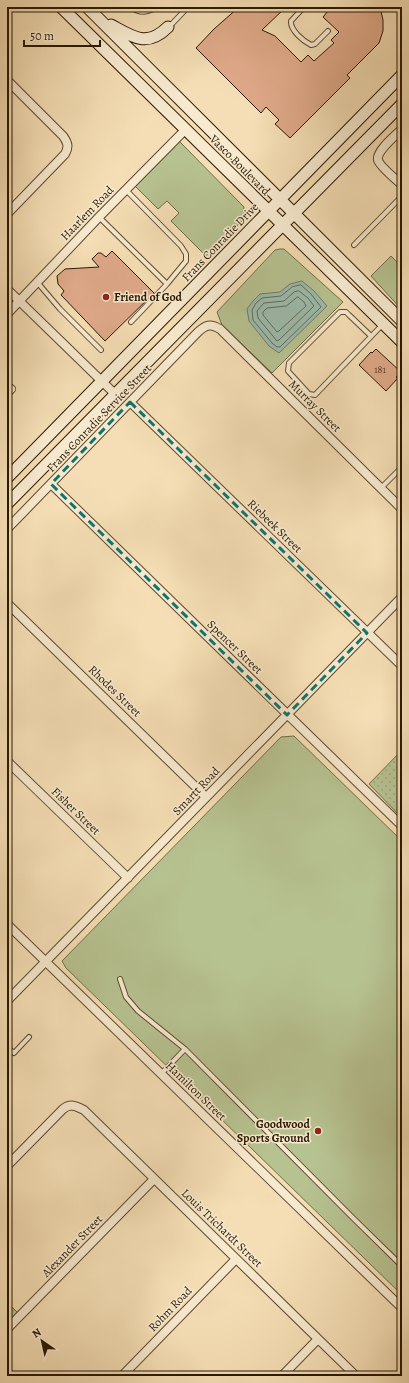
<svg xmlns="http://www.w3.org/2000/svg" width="409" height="1383" viewBox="0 0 409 1383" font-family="Alegreya,serif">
<defs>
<pattern id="park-dots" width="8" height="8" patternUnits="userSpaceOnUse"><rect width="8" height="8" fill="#b7c291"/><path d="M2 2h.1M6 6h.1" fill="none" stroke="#9da67b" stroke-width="1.8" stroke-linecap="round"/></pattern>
</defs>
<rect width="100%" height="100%" fill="#f5deb5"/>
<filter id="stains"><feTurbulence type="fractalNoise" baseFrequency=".005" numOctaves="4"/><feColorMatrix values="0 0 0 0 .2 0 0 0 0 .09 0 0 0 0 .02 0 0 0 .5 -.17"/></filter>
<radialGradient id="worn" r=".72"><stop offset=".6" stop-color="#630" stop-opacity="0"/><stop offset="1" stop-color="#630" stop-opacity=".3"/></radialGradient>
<path fill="#b7c291" stroke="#706d4a" d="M179 141 244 207V219L206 256 171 221 179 213 167 201 158 209 134 185Z
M280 249H284L343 302 272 373 222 325 217 312 275 250Z
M391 256 402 267V310L371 276Z
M294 736 402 841V1295L66 968 62 961 281 737Z"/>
<path fill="url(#park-dots)" stroke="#706d4a" d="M402 750V818L369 784Z
M7 1302 18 1313 7 1324Z"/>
<path fill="#9cbcad" stroke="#6e7a69" d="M302 281 314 291 327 306 279 353 269 346 249 321 247 309 253 301 260 294 280 292 290 284Z"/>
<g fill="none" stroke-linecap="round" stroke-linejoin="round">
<path stroke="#626a58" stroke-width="1" d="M301 285 311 294 321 307 280 347H277L272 343 253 320 252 310 256 303 262 298 281 296 292 287Z
M299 291 308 298 314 306 279 340 277 341 258 318 257 311 264 303 284 301 294 292Z
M298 297 304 302 306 306 279 331 277 332 263 315V312L267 308 286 306Z"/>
</g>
<path fill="#dfa989" stroke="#291803" d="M239 7H286L262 30 275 36 301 62 308 55 314 61 334 43 331 40 339 32 323 17 328 11 324 7H380L383 20V31L379 43 347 75 350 78 290 138 275 124 279 120 266 107 261 113 196 48 214 29Z
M112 251 154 293 105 341 61 295 64 291 58 284 57 276 65 269 99 267 92 259 98 253H101L106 257Z
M376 349 401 372 396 377 398 378 386 391 359 365 371 352 372 353Z"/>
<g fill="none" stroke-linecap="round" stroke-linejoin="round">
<g stroke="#5c4a30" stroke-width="6">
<path id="lane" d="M130 7C139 13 147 14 156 7
M304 7 291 21C290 30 303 41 311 45L315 44 328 31
M169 27 188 7
M99 217 167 284 186 261V254L181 246 126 190
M354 245 402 196
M37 282 60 309 101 350
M131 322 167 284
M371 336 349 315 346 312H340L289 363 288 371 309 394 315 395 383 324
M381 488 402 467
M120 979 126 997 138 1011 185 1049 161 1074
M7 1047 14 1053 29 1037
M185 1049 353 1218 402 1266"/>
</g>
<g stroke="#5c4a30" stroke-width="10">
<path id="street" d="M7 80 63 136C68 143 69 147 65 154L7 214
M402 129C396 135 376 151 378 160 380 167 397 180 402 185
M7 289 115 394
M7 314 99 217 185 130
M7 393 11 389
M130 402 402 666
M51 484 402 826
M7 529 198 332C206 325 210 323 220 329L402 509
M7 603 206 797
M7 761 128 878
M7 924 402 1308
M7 1001 402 597
M7 1166 63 1109C71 1103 76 1106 84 1110L356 1376
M7 1329 154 1179
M122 1376 236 1259
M282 1376 318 1339"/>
</g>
<g stroke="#291803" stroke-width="13">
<path id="secondary" d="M61 7 402 342
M87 7 402 321
M111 25C133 37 147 48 168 27
M7 478 402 75
M7 504 402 104"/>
</g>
<use href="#lane" stroke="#f8eacf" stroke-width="4"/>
<use href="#street" stroke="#f8eacf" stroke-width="8"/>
<use href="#secondary" stroke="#f8eacf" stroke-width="11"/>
</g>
<path fill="none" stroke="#0f766e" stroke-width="3" stroke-dasharray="8 5" stroke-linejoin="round" d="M130 402 367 633 287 715 51 484Z"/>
<g fill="#8f2418" stroke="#f8eacf" stroke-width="1.5">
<circle cx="106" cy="297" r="4"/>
<circle cx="318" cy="1131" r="4"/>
</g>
<g text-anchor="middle" stroke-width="3" stroke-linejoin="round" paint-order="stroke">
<g font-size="10" fill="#563c24">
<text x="380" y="373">181</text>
</g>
<g font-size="12" fill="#291803" stroke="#f8eacf">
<text transform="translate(240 165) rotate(45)" y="4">Vasco Boulevard</text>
<text transform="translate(87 213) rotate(-46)" y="4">Haarlem Road</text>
<text transform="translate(220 242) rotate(-46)" y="4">Frans Conradie Drive</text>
<text transform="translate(315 406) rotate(45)" y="4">Murray Street</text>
<text transform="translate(99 418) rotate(-46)" y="4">Frans Conradie Service Street</text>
<text transform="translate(275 526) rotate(44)" y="4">Riebeek Street</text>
<text transform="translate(235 647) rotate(44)" y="4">Spencer Street</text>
<text transform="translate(115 691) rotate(44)" y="4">Rhodes Street</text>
<text transform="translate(196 791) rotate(-46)" y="4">Smartt Road</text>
<text transform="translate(76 811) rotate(44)" y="4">Fisher Street</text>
<text transform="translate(196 1091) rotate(44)" y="4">Hamilton Street</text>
<text transform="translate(222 1228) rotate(44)" y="4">Louis Trichardt Street</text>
<text transform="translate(72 1246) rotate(-46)" y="4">Alexander Street</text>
<text transform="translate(170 1309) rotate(-46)" y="4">Rohm Road</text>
</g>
<g font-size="12" font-weight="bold" fill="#291803" stroke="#f8eacf" text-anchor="start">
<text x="114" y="301">Friend of God</text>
<text x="310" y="1128" text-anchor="end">Goodwood<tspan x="310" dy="14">Sports Ground</tspan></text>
</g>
</g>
<rect width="409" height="1383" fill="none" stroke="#f5deb5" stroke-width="24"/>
<rect x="8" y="8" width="393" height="1367" fill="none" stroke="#291803" stroke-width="2"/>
<rect x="12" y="12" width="385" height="1359" fill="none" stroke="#291803"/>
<g transform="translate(42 1341) rotate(326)" stroke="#f8eacf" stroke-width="3" paint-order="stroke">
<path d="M0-3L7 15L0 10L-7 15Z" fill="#291803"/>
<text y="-6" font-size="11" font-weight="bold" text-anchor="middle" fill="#291803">N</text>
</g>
<path d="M24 40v6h76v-6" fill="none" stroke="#291803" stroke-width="2"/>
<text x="30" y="40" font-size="12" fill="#291803" stroke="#f8eacf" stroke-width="3" paint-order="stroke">50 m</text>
<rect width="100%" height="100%" filter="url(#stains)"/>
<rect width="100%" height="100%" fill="url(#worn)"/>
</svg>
